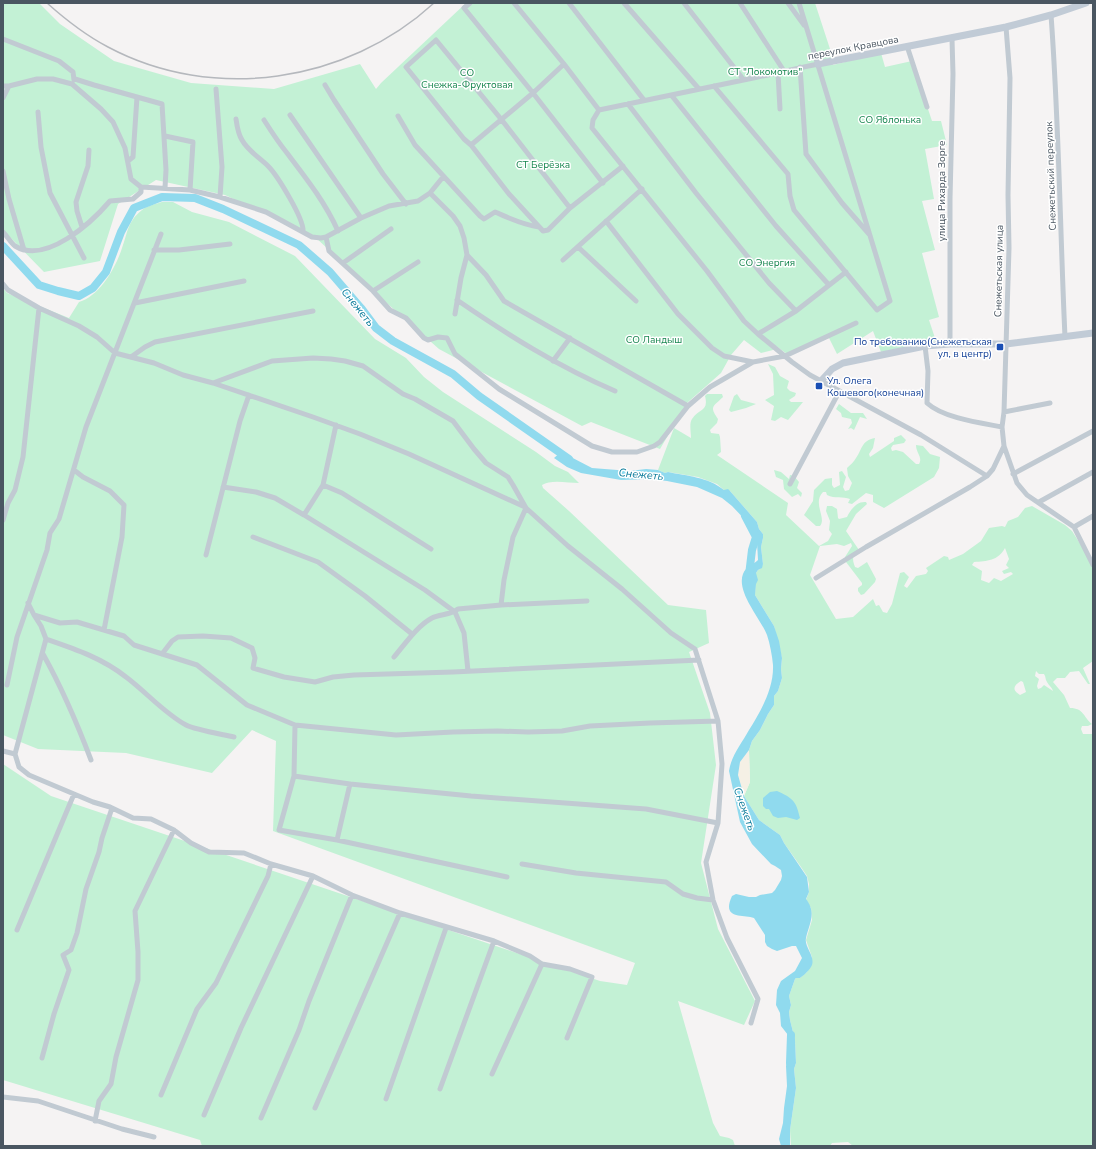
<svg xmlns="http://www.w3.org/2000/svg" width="1096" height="1149" viewBox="0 0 1096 1149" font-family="'Nunito Sans',sans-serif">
<rect width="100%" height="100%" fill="#f5f3f3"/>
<path fill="#c3f1d5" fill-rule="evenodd" d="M3 3H39L60 24 114 61 191 83 274 89 360 64 376 89 381 83 466 3H815L831 52 833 65 881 53 885 67 912 61 932 121H941L947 145 925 149 934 199 922 201 935 250 922 253 939 317 929 320 936 341 881 352 873 331 837 354 829 338 787 354 776 346 773 350 761 353 744 340 731 355 721 373 687 403 660 449 591 422 582 426 439 349 381 298 315 237 225 195 156 180 118 204 100 261 44 272 3 230Z
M162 202H173L192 212 229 222 295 256 375 339 406 358 424 377 443 392 536 452 555 466 568 472 579 483C568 483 551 479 542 485L543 488 569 511 668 605 706 610 709 643 689 652 710 713 716 765 701 863 718 929 755 1001 744 1025 678 1001 713 1123 720 1136 729 1138 733 1140 735 1146H202L200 1140 3 1080V764L51 796 600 981 627 985 635 963 273 831 276 741 252 730 212 773 126 753 38 749 3 735V288L7 293 69 318 79 302C100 296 116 267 122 248 128 232 127 222 142 210 147 206 156 204 162 202Z
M768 364 775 367 780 376 789 381 787 388 790 391 796 393 795 396 789 400 791 402H803L788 420 781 417 775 421 771 420 774 406 765 400 774 395 773 374Z
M707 394H722L723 397C713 407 709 406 718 419L717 423 710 430 711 433 719 434 720 437 721 452 717 455 788 503 786 515 819 546 828 541 832 534 829 530 830 521 826 511 827 506H832L837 509 838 518 839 519 847 517C851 509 857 501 866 502L867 504 856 514 846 531 859 550C852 556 852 559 855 567L858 568 867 562 876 579 875 582 864 594 861 595 858 591V588L862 585V583L846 562 845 557 852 546 851 543 844 546 837 544 820 546 810 575 836 619 853 617 873 599 876 606 879 605 883 612 887 613 892 604 900 573 904 572 909 577 904 586 907 588 916 576 926 574 928 571 926 568 944 556 948 557 949 560 963 554 981 541 989 528 1002 526 1005 527 1008 521 1018 517 1025 508 1032 506 1065 525 1072 531 1093 564V661L1083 668 1090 684H1088L1079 671 1070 672 1065 678H1057L1053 682 1064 695 1070 708C1084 708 1083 717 1092 724L1088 726H1082L1081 729 1083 734H1093V1146H853L848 1142 832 1143 830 1146H791L790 1130 796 1088 794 1069 796 1063 795 1040 790 1020 789 1012 791 1005 789 996 795 979 796 978H800L807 972 812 957 806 940 812 920 811 908 806 900 809 892V884L807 876 801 867 784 843 780 835 759 820 744 796 750 782 749 750 752 741 760 730 768 714 774 705V696L778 691 782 678 781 669 782 658 774 626 755 595 756 573 758 570 760 569 763 564 761 547 763 538V534L759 529 757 522 750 514 730 491 724 490 717 484 698 477 668 472 665 473 658 470 674 428 691 438C691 433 689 423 692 419 699 408 709 412 705 396ZM1005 548 1009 559 1006 565 1009 568 1002 571 1004 574 1011 572 1013 574 1001 581 994 578 989 583 981 580 982 571 972 565 974 562C987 561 998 561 1005 548ZM1036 671 1039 674H1044C1046 677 1045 679 1047 682 1049 686 1052 687 1053 691L1044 685 1041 688 1038 689 1037 686 1039 679 1035 676ZM1021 681 1023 682 1026 692 1020 695C1012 690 1013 686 1021 681Z
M737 394 741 400 756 404 746 408 731 412 729 410 734 396Z
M839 404 851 413H863L867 419 860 417 854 430 851 428 848 429 852 423 851 419 842 417 841 413 836 409Z
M901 435 906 440 904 443 893 445 891 448 892 451 896 450 903 452 916 464H919C923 457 916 453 916 445L923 446 930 454 940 457 939 468 934 477 884 508 873 502V495L866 493 852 504 848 503 850 499C843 496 835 499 827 495L826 492H823C812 503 827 518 820 526H816L804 515 813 501 814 490 825 479 832 478V485L834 488 840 485 839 472 842 471 846 477 843 487 845 491 849 490 852 483 848 476 847 468C850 465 854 462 856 458 863 448 861 441 875 438L873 448 869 454 870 457 894 441V438Z
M774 470 781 472 789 479 790 475 794 476 799 482 797 488 802 493 801 497 798 494 792 497 784 489 783 480 776 477Z"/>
<path fill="#f5f0e5" d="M749 750 750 782 744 796 738 775 740 762Z"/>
<path fill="#90daee" d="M562 451 567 455 592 468 630 471 646 469 658 470 665 473 668 472C687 476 708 477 724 490L728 489 730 491 750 514 757 522 759 529 763 534V538L761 547 763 564 762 568 758 570 756 573 758 580 756 584 755 595 774 626 779 641 782 658 781 669 782 678 778 691 774 696V705L768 714 760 730 752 741 749 750 740 762 738 775 744 796 759 820 780 835 784 843 807 877 809 892 806 899C817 913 809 924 806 938 804 947 815 955 812 965 810 970 804 975 800 978H796L795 979 789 996 791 1005 789 1012 790 1020 795 1040 796 1063 794 1069 796 1088 790 1130V1146H781L779 1139 783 1123 784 1108 787 1086 786 1066 792 1049 788 1035 781 1026 780 1013 776 1005 777 990 781 981 795 971 802 958 796 946H792L777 951 772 949 767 946 765 942V935L754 918C743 914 721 920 732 896L736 894 749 897H756L760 895 772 893 775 890 781 880 782 876 781 870 775 866 771 864 752 844 740 822 729 771C731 756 742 743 749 730 761 711 774 688 773 665 772 655 770 644 767 635 761 619 736 592 743 574 746 566 753 565 758 560L757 542 752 527 732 506 722 498 697 487 667 481 650 479 621 480 581 473 567 467 554 458Z
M777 791C793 798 796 801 800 818L797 820 786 817 778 818 773 816 769 809H766L763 806V798L770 792Z"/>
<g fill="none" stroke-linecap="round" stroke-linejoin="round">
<path stroke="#90daee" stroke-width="8" d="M3 246 39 285 58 291 79 296 93 288 106 272 121 232 134 208 162 197 195 198 223 209 299 245 330 272 361 308 376 328 393 341 453 374 479 396 569 459
M745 516 756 537 752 550 749 575
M790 1063 791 1035"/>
<path stroke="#c1cad2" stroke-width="5" d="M470 3 464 8 533 93 603 183
M514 3 564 64 599 110
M569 3 644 100
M624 3 699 89
M684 3 743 79
M740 3 784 71
M788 3 804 25
M1051 15C1059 122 1060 230 1065 337
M1006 27 1010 78 1008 195 1009 248 1004 412 1002 427 1004 446 1017 483 1027 495 1074 527 1093 565
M3 39 59 61 73 72 74 80
M907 46 927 107
M800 67 806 154 842 203 869 234
M778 73 780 109
M75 79 94 85 162 104 166 170 165 188
M325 85 334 100 383 174 406 204
M3 86H9L37 79H53L72 84 101 109 113 122 125 148 131 179 141 187 190 190 220 197 266 212 312 237 321 238 326 237 361 218 389 206 418 201 430 193 443 177
M714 86 788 174 790 196 794 210 877 310 890 301 799 3
M216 89 222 167 220 197
M672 96 776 226 829 285
M3 98 9 86
M628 104 696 193 769 283 796 311
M599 110 593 120 592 128 707 271 744 321 758 334 792 362 810 375 921 435 987 476
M599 110C652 99 705 88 758 77 778 73 798 68 818 64
M38 112 41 147 50 193 84 258
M290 115 361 218
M398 116 415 145 480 216 484 219 495 212C509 218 523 225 539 227
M236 119C237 126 238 134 242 140 248 151 259 157 268 166 277 175 305 220 303 232
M264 120C271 131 278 142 287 153 306 178 325 202 338 231
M165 136 193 142 190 190
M471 145 533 93 564 64
M128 161 133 157 137 97
M3 171 9 199 24 250
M430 193 453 216 460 226 464 238 467 255 486 275 504 301 688 406
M570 208 501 119 436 40 406 67 464 139 471 145 509 194 543 231 548 230 570 208 623 166
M606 221 678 314 712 348 724 356 753 362
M82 227 77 211 76 202 88 166 89 150
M3 232C7 236 11 243 15 246 46 265 92 222 110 201L133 199 141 192V187
M326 237 329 251 373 291 390 310 406 318 424 338 428 340 438 337 447 338 455 354 499 389 592 446 612 452H637L654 446 660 442 688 406 710 387 753 362 785 356 856 323
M578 247 636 301
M154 250H179L230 244
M563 260 642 189
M343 263 391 229
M3 284 8 290 39 308 79 326 97 337 115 353 154 363 183 375 213 383 313 417 360 434 409 454 525 507
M373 291 418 262
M457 300C508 335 559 367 615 391
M135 303 244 281
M455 314 461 278 467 255
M758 334 796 311 846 272
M950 344V199L953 74 952 39
M925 346 928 371 927 403C943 418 981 423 1002 427
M131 357 145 347 155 342 313 311
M553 361 570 338
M213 383 272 361 313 358 331 359 345 361 363 366 403 394 415 399 453 421 474 449 486 463 508 477 513 485 526 508 568 546 622 589 671 633 695 649 718 721 722 764 718 823 706 862 713 900 727 938 758 999 751 1023
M1004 412 1050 403
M74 470 83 477 110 491 124 505 122 537 104 630
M1013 474 1093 431
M790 484 839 392
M323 485 342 493 431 549
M223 487 256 492 275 498 304 515 425 590 455 612 464 633 468 671
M1039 502 1093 472
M304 515 323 485 336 425
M3 520 8 503 15 490 23 457 39 308
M1074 527 1093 516
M253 537 318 562 365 596 412 634
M206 555 240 421 249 395
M816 578 866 547 970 487 987 476 993 469 1004 446
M28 603 34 615 60 623 77 622 124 636 134 645 197 665 247 705 295 725 396 735 453 732 497 731 528 732 562 731 590 726 650 723 718 721
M501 605 504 580 513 537 526 508
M46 639C75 649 102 658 126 677 145 691 165 714 186 725 196 730 221 734 234 737
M43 654C62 688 77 723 91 760
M162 654 172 641 178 637 203 636 231 638 252 648 255 658 253 668 284 677 315 682 333 677 354 675 453 672 699 660
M394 657C405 644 417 626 432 618 440 614 451 615 458 609L501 605 587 601
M7 685 17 637 47 550 50 533 59 519 86 427 161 234
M295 725 294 776 279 830 337 840 507 877
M3 751 15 754 19 767 29 775 93 802 110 807 133 818 151 819 174 830 191 843 209 852 244 853 271 864 313 876 352 895 400 913 494 941 530 956 542 964 570 969 592 977 567 1038
M15 754 46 639 41 626 34 615
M294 776 350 784 471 796 646 809 718 823
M337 840 350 784
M522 864 576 873 666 882 683 894 697 898 713 900
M17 930 74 794
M42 1058 54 1014 69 970 63 955 71 950 77 933 86 889 99 852 102 838 112 808
M492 1074 542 964
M440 1089 494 941
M161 1095 197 1009 216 983 268 876 271 864
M3 1097 38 1101 122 1129 154 1137
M386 1099 446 928
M315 1108 400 913
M204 1115 241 1028 313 876
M261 1118 299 1030 309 1001 352 895
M95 1121 99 1101 111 1084 116 1057 138 980V952L135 911 174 830"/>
<path stroke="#c1cbd6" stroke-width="7" d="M818 64 1006 27 1051 15 1086 3
M821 381 832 369 843 363 925 346 950 344H1006L1093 333"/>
<path stroke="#b5b8bd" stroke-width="1.5" d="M47 3C66 20 85 35 108 47 213 103 347 83 434 3"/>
</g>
<g fill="#1a4fb4" stroke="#fff" stroke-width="1.5">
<rect x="996" y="343" width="8" height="8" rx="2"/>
<rect x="815" y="382" width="8" height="8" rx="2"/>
</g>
<g text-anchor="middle" stroke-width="3" stroke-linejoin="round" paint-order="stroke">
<g font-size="10" fill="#4a5661" stroke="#fff">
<text transform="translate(853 47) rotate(-11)" y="4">переулок Кравцова</text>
<text transform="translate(1050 176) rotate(-92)" y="4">Снежетьский переулок</text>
<text transform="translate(941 191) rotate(-90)" y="4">улица Рихарда Зорге</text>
<text transform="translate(998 271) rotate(-89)" y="4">Снежетьская улица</text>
</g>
<g font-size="10" fill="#17864f" stroke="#fff">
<text x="765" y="75">СТ "Локомотив"</text>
<text x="467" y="76">СО<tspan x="467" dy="12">Снежка-Фруктовая</tspan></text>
<text x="890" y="123">СО Яблонька</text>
<text x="543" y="168">СТ Берёзка</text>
<text x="767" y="266">СО Энергия</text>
<text x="654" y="343">СО Ландыш</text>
</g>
<g font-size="10" fill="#164399" stroke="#fff" text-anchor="end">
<text x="992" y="345">По требованию(Снежетьская<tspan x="992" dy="12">ул, в центр)</tspan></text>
<text x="827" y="384" text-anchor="start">Ул. Олега<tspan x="827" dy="12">Кошевого(конечная)</tspan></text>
</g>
<g font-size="11" font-style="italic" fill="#0c7c9b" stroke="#fff">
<text transform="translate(358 307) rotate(51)" y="4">Снежеть</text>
<text transform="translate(641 474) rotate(5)" y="4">Снежеть</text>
<text transform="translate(745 809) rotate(70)" y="4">Снежеть</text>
</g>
</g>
<rect width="1096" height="1149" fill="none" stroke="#4a5661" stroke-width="8"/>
</svg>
